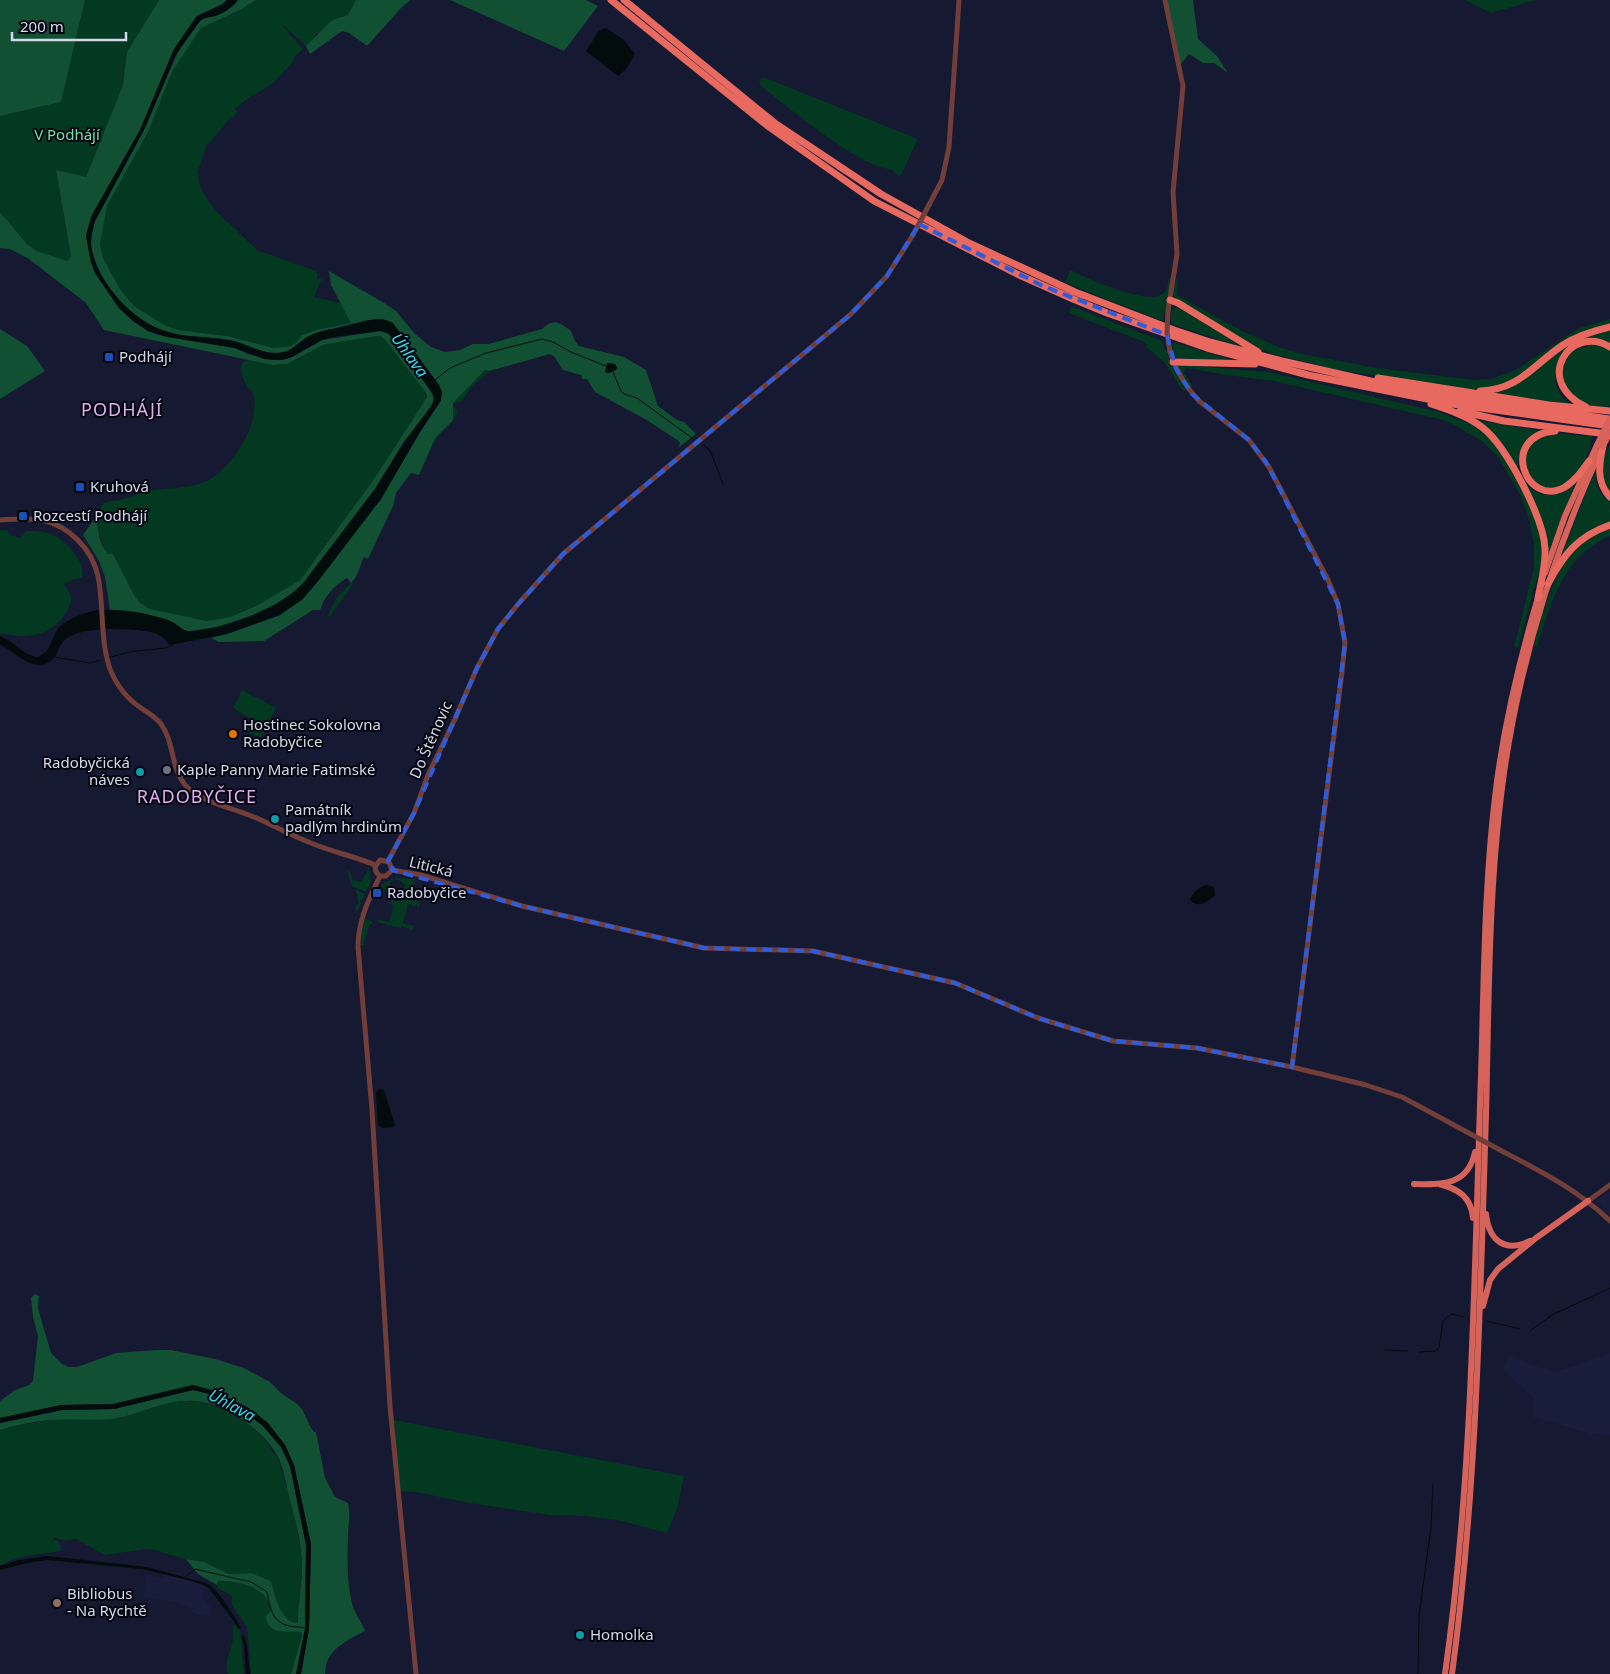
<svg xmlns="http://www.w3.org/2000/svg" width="1610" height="1674" viewBox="0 0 1610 1674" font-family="'Noto Sans',sans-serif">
<rect width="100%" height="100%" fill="#151931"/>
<path fill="#191d3c" d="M1610 1190V1215L1596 1201Z
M1610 1353V1435L1592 1434 1533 1417V1398L1503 1370 1509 1357 1555 1372Z
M164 1574 206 1585 202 1596 210 1607V1615L196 1614 191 1611 192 1608 178 1603 144 1597 145 1575 163 1578Z"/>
<path fill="#033821" d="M85 0H159L127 52 123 85 86 178 56 171 71 256 67 262 37 251 27 244 0 212V116L61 102Z
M256 0H356L348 15 343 16 315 35 312 42 306 46 279 22 303 49 293 58 294 61 272 84 254 95 253 94 235 109 238 112 233 118 231 117 206 147 198 171 199 183 204 194 213 208 257 250 316 271 318 277 316 279 321 278V281L314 297 341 303 352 323 316 330 291 346 274 348 227 336 179 330 166 326 134 306 120 289 103 258 100 244 107 206 149 130 172 72 201 28 240 10Z
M1465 0H1536L1491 13Z
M763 77 918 139 901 175 899 176 891 169C862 169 786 106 761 86L759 81Z
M1070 270C1088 278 1148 307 1164 293 1168 289 1168 282 1169 278H1172L1168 296 1165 298 1167 303 1166 311H1164L1163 321 1080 289 1065 282Z
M1176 279H1178L1177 295 1238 329 1279 347 1302 354 1377 368 1474 380 1490 379 1514 371 1579 328 1610 319V325L1585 331 1509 383 1481 389H1468L1402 380 1328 368 1273 354 1252 346 1175 298 1173 294Z
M1071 306 1162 341 1174 371 1186 390 1183 391 1165 363 1146 347 1147 345 1144 342 1069 313Z
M1177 307 1185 311 1242 347 1171 324V312L1173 308Z
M1610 330V344C1568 320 1535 380 1570 404L1494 394C1528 384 1541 363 1569 345 1581 337 1596 334 1610 330Z
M370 336H381L385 339 426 393 427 397 374 479 300 580 256 606 230 617 207 621 150 609 140 603 134 595 113 554H108L105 551C98 530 93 525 103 503 112 500 124 500 133 496 137 495 139 493 143 492 162 487 186 490 204 482 227 473 252 436 254 412 255 404 256 392 248 388 244 380 239 372 242 363 252 354 268 366 280 365 296 363 308 351 323 345 337 339 355 340 370 336Z
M1173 342 1239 362 1177 358 1172 351Z
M1589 344H1595L1610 350V404L1607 408 1597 407 1580 402 1563 384 1562 369 1569 355 1580 347H1586Z
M1179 365 1269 372 1439 412 1471 424 1493 441 1506 461 1534 515 1542 540V561L1518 648 1514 647 1534 567V544L1528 516 1520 495 1498 457 1483 442 1456 426 1443 420 1274 381 1226 375 1187 368 1185 369 1184 373 1193 386 1190 388 1178 366Z
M485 370 489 372 472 386 461 402 454 403 453 406 458 411C454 424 443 429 436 440 431 446 429 455 426 462H425L435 438 453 420V403Z
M1476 420 1541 431C1490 457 1535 520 1575 484L1547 557 1546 533 1539 514 1505 450Z
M1554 433 1592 436C1590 458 1569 496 1543 487 1538 485 1532 478 1528 475V468L1524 466V460L1533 441Z
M1610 445V495L1603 484V457Z
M1595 470C1595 484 1599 494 1610 502V523L1577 539 1561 557Z
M1610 528V536C1562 557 1552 601 1537 647L1534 646C1541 618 1554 570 1574 550 1584 540 1597 534 1610 528Z
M0 530H7L10 535 21 538 26 531C34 531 45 531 53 535 66 540 87 563 82 578L75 579 64 584C72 597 74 597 67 611 56 632 32 639 11 635 5 634 5 632 0 635Z
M351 583 353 584 330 617 328 615 337 597Z
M242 690 276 708 261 738 246 731 251 719 233 708Z
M369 867 371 881 366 892 352 886 347 870H349L353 880 361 882Z
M394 878 393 881 391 880 389 887H386L383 895 386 896 378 894 382 884Z
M395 878 415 879 410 899 419 902V909L418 906 416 905 415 907 410 904 408 905 403 923 414 926 412 931 410 930V929L401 926V928L380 923 378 921V919L389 922 394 906 386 902 391 903 392 900 400 902 405 885 399 880H395Z
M356 889 365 894 360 902 361 903 356 914 355 905 358 904Z
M364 918 373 922 372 924H370L367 932 369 934H367L364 943 366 945H360Z
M184 1401 202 1402 226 1410 251 1426 262 1436 278 1458 293 1508 300 1545 302 1566 298 1624C283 1624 274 1597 272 1583L269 1580 251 1573 229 1574 204 1562 181 1558 155 1550 146 1549 105 1555 76 1539 66 1541 53 1537 54 1539 60 1543 61 1551C38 1555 23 1554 0 1565V1430L19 1425 51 1420 118 1418 164 1404Z
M394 1420 684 1476 677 1509 667 1533 618 1520 584 1516 550 1515 469 1503 416 1492 399 1491Z
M218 1581C230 1581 253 1583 262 1592 268 1598 268 1606 273 1612 278 1619 292 1631 301 1632L302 1634 291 1674H251L247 1627 232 1605V1597L228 1593 217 1588Z
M235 1624H238L240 1628 244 1674H228C223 1662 232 1650 233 1638 233 1634 232 1630 233 1626Z"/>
<path fill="#125034" d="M0 0H85L61 102 0 116Z
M159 0H227L222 4 197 16 174 49 140 130 92 215 88 227 86 236 91 262 95 273 119 308 133 321 148 331 159 335 235 348 248 354 271 360H282L292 357 322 340 380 331 388 333 393 338 433 393 434 399 430 409 404 442 375 489 332 547 299 589 276 604 250 616 217 627 190 631H185L174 623 153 616 110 610 105 577 99 561 83 535 97 515C97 527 99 545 108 554H113L134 595 140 603 150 609 207 621 230 617 256 606 300 580 374 479 427 397 426 393 387 342 381 336H377L332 343 323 345 287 364 273 365 104 330 86 303 29 259 10 249 0 248V212L27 244 37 251 67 261 71 256 56 170 86 177 123 85 127 52Z
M238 0H256L240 10 201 28 172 72 149 130 107 206 100 244 103 258 120 289 134 306 166 326 179 330 227 336 274 348 291 346 297 342 301 336 316 330 351 323 331 285 329 271 384 303 396 311 415 334 431 347 445 352 460 350 473 344H489L542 329C554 318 559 322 571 331L575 341 579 346 624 357 646 370 658 406 677 420 684 422 696 434 678 448 680 444 679 441 645 419 595 392 587 379H582L581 375 563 370 554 356 550 354 489 371 485 370 453 403V420L435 438 419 475 411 473 396 493 393 506 368 559 364 557C360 565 358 577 351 583L347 578C334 586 325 595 320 610H313L264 641 219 642 211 638 227 634 280 615 381 499 420 432 441 401 439 385 393 324C386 320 379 319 371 320 362 321 312 333 306 338 299 342 292 350 284 352 265 357 247 343 229 340 207 336 183 338 162 330 130 319 93 277 91 243 91 235 93 228 95 221L145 128 180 47 200 21 205 17 218 15 233 6Z
M356 0H410L401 8 367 46 349 33 342 31 310 54 306 46 332 20 348 15Z
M450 0H586L598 6 564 51Z
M1164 0H1193L1198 39 1217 56 1228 73 1214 63H1203L1189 54 1180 65Z
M0 329 27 346 45 371 0 399Z
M35 1294 39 1296 38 1308 41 1319 51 1353 62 1364 69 1367H77L116 1353 157 1350H171L215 1359 244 1368 270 1382 283 1395 296 1403 302 1409 311 1428 314 1432H316L325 1478 335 1497 348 1503C351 1515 348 1525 348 1537 347 1557 347 1584 352 1603 354 1614 362 1621 365 1631 346 1641 325 1650 325 1674H301L309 1629 311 1544 294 1465 285 1445 267 1422 193 1385 113 1404 61 1405 0 1418V1401L15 1390 29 1385 33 1381 38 1336 33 1317 31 1298Z
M193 1390 210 1394 244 1411 263 1426 281 1447 290 1466 306 1545 305 1629 296 1674H291L302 1635 301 1632C287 1631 267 1635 266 1616L271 1611C268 1586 239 1581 218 1581L217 1585 198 1574 186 1559 204 1562 229 1574 251 1573 269 1580 272 1583C274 1597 283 1624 298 1623 298 1604 302 1586 302 1567 302 1542 295 1519 289 1496 286 1483 284 1471 279 1459 268 1434 229 1406 202 1402 171 1396 145 1413 117 1418 96 1422 74 1418 52 1420 35 1421 17 1425 0 1430V1423L62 1410 114 1409Z"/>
<path fill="#020c0d" d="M227 0H238C233 6 226 12 218 15 211 18 206 16 200 21L175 56 145 128 95 221C93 228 91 235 91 243 93 277 130 319 162 330 183 338 207 336 229 340 247 343 265 357 284 352 294 350 301 340 309 336 322 329 336 329 349 326 359 323 369 319 379 319 384 319 389 321 393 323L439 385 442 392 441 400 420 432 381 499 319 580 303 599 280 615 227 634 169 645C166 639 161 635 154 633 133 628 85 626 67 638 57 645 58 661 45 664 26 668 15 651 0 645V636C14 641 22 655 38 657 50 652 51 641 57 630 64 620 81 614 93 611 114 607 148 613 168 620 175 622 180 629 187 631 192 632 198 630 202 630 235 625 282 607 304 582L375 489 404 442 432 405 434 399 432 393 393 338 387 333 380 331 332 337 322 340 292 357 282 360 264 359 235 348 167 337 148 331 133 321 119 308 95 273 91 262 86 236 92 215 140 130 174 49 197 16 222 5Z
M606 28 624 40 635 54 626 69 618 76 586 51 599 31Z
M607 363 615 364 617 367 616 370 609 373 605 372Z
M1206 885 1214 887 1215 895C1208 902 1198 909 1190 900 1192 893 1199 887 1206 885Z
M379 1089 384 1090 395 1125 393 1127 382 1128 378 1125 376 1092Z
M193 1385 212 1390 247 1407 267 1422 285 1445 294 1465 311 1544 309 1629 301 1674H296L305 1629 306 1545 290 1466 281 1447 263 1426 244 1411 210 1394 193 1390 114 1409 62 1410 0 1423V1418L61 1405 113 1404Z
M48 1556 147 1567 206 1583C219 1589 233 1615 241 1628L238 1629 233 1620 208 1587 192 1581 142 1569 47 1560 27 1563 0 1570V1566L19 1560Z
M244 1635 247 1646 250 1674H246L244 1645 241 1637Z"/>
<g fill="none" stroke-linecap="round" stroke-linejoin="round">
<path stroke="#020c0d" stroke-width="1" d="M613 372 621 391 624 394 637 398 692 438
M435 380 450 368 486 353 542 339 553 342 571 352 606 366
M703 445 710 450 723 484
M54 657 90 663 100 660
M111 657 129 652 166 648 174 644
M1487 1321 1520 1329
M1530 1331 1552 1315 1610 1288
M1385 1350 1408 1351
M1419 1352 1435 1351 1439 1348 1443 1321 1451 1314 1464 1317
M185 1577 195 1569 251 1582 267 1592C270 1606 271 1620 286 1625 292 1628 299 1626 305 1628
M1418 1674 1419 1616 1431 1527 1433 1484"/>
<path stroke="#713e39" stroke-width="5" d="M1165 0 1183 86 1173 192 1177 254 1168 311
M929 205 942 180 949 147 959 0
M1170 352C1176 371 1185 386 1199 401L1249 440 1269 467 1328 580 1338 604 1345 643 1342 672 1292 1067
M0 520C14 519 28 518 42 520 69 526 92 549 98 576 104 606 100 637 109 666 115 683 126 698 141 708 148 713 156 717 161 724 175 743 170 769 187 787 202 802 229 807 249 815 270 823 289 835 311 843 332 852 354 856 375 865
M388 861 414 813 428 775 455 719 477 668 498 629 519 603 563 554 851 314 887 276 913 235
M392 870 421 875 522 906 704 948 813 951 955 983 1038 1018 1113 1041 1197 1048 1292 1067 1366 1085 1402 1097 1465 1131
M380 876C369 899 358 920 358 947L372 1110 390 1406 416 1674
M380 876 376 872 375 867 380 860 389 862 392 870
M380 876H386L392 870
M1500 1150C1540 1171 1577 1189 1610 1221
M1588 1201 1610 1185"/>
<path stroke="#d6635a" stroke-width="6" d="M1545 573 1565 516 1597 445
M1414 1184C1443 1185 1468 1185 1475 1152
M1439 1184C1459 1189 1471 1197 1473 1218
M1486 1214C1489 1241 1505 1253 1530 1241
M1483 1306 1490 1280 1498 1269 1536 1238 1588 1201
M1445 1674C1473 1476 1474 1275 1481 1075 1484 982 1484 889 1495 797 1503 728 1519 661 1539 594
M1452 1674C1477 1489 1480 1302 1486 1115 1489 1001 1488 886 1504 773 1520 662 1553 554 1600 452"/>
<path stroke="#e7695f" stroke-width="7" d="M611 0 769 127 874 201 1017 274 1073 299 1107 313 1207 348 1308 375 1452 404 1610 426
M624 0 776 124 881 194 969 243 1075 292 1174 330 1210 342 1282 361 1384 384 1453 397 1610 419
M1170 300 1178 303 1258 352
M1173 362 1255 364
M1378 378 1549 405 1610 411
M1480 391C1519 390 1533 365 1563 345 1577 336 1593 331 1610 327
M1431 404C1449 410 1468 416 1483 428 1507 447 1544 519 1545 549 1546 565 1541 582 1538 598
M1586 407C1531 380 1572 323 1610 347
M1460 411 1504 421 1607 434
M1555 431C1498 436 1526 509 1565 487 1575 481 1582 471 1589 461
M1603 446C1599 464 1596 482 1610 497
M1548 584C1563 555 1578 536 1610 525"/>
<path stroke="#713e39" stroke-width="5" d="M913 235 929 205
M1168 311 1167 333 1170 352
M1465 1131 1500 1150"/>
<path stroke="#d6635a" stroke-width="6" d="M1597 445 1610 419
M1603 446 1610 432"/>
</g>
<path fill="none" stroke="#2f5cda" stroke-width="4" stroke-dasharray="10 6" stroke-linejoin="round" d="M919 224 1043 286 1167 335 1176 369 1192 394 1249 440 1266 462 1338 604 1345 643 1292 1067 1197 1048 1113 1041 1038 1018 955 983 813 951 704 948 522 906 392 870 393 864 388 861 414 813 477 668 498 629 519 603 563 554 851 314 887 276Z"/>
<g fill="#1a4fb4" stroke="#04050f" stroke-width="2">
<rect x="104" y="352" width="10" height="10" rx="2.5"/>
<rect x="75" y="482" width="10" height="10" rx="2.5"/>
<rect x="18" y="511" width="10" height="10" rx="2.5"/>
<rect x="372" y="888" width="10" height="10" rx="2.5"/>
</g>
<circle fill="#e8710a" stroke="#04050f" stroke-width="2" cx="233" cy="734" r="5"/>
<circle fill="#6b7280" stroke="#04050f" stroke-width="2" cx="167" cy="770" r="5"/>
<g fill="#0f9aa8" stroke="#04050f" stroke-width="2">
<circle cx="140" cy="772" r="5"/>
<circle cx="275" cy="819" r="5"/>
<circle cx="580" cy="1635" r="5"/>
</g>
<circle fill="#8d6e63" stroke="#04050f" stroke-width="2" cx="57" cy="1603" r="5"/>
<g text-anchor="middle" stroke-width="4" stroke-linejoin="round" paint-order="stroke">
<g font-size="15" fill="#76e1a9" stroke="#04050f">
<text x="67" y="140">V Podhájí</text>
</g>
<g font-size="15" fill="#d4d8e9" stroke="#04050f" text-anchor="start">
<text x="119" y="362">Podhájí</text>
<text x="90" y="492">Kruhová</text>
<text x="33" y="521">Rozcestí Podhájí</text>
<text x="243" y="730">Hostinec Sokolovna<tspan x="243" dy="17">Radobyčice</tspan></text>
<text x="130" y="768" text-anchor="end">Radobyčická<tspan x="130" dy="17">náves</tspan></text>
<text x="177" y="775">Kaple Panny Marie Fatimské</text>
<text x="285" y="815">Památník<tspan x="285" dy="17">padlým hrdinům</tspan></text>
<text x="387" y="898">Radobyčice</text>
<text x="67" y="1599">Bibliobus<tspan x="67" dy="17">- Na Rychtě</tspan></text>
<text x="590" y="1640">Homolka</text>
</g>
<g font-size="15" fill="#d4d8e9" stroke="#04050f">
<text transform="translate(431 740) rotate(-66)" y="5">Do Štěnovic</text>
<text transform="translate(431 867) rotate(14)" y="5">Litická</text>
</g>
<g font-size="16" font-style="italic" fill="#33d9e5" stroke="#04050f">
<text transform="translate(410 355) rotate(54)" y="6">Úhlava</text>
<text transform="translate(232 1405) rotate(28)" y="6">Úhlava</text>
</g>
<g font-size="18" letter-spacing="1" fill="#dfafee" stroke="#04050f">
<text x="122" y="416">PODHÁJÍ</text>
<text x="197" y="803">RADOBYČICE</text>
</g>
</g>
<path d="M12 32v8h114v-8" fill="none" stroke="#d4d8e9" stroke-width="2.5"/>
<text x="20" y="32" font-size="15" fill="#d4d8e9" stroke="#04050f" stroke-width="4" paint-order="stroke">200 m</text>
</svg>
